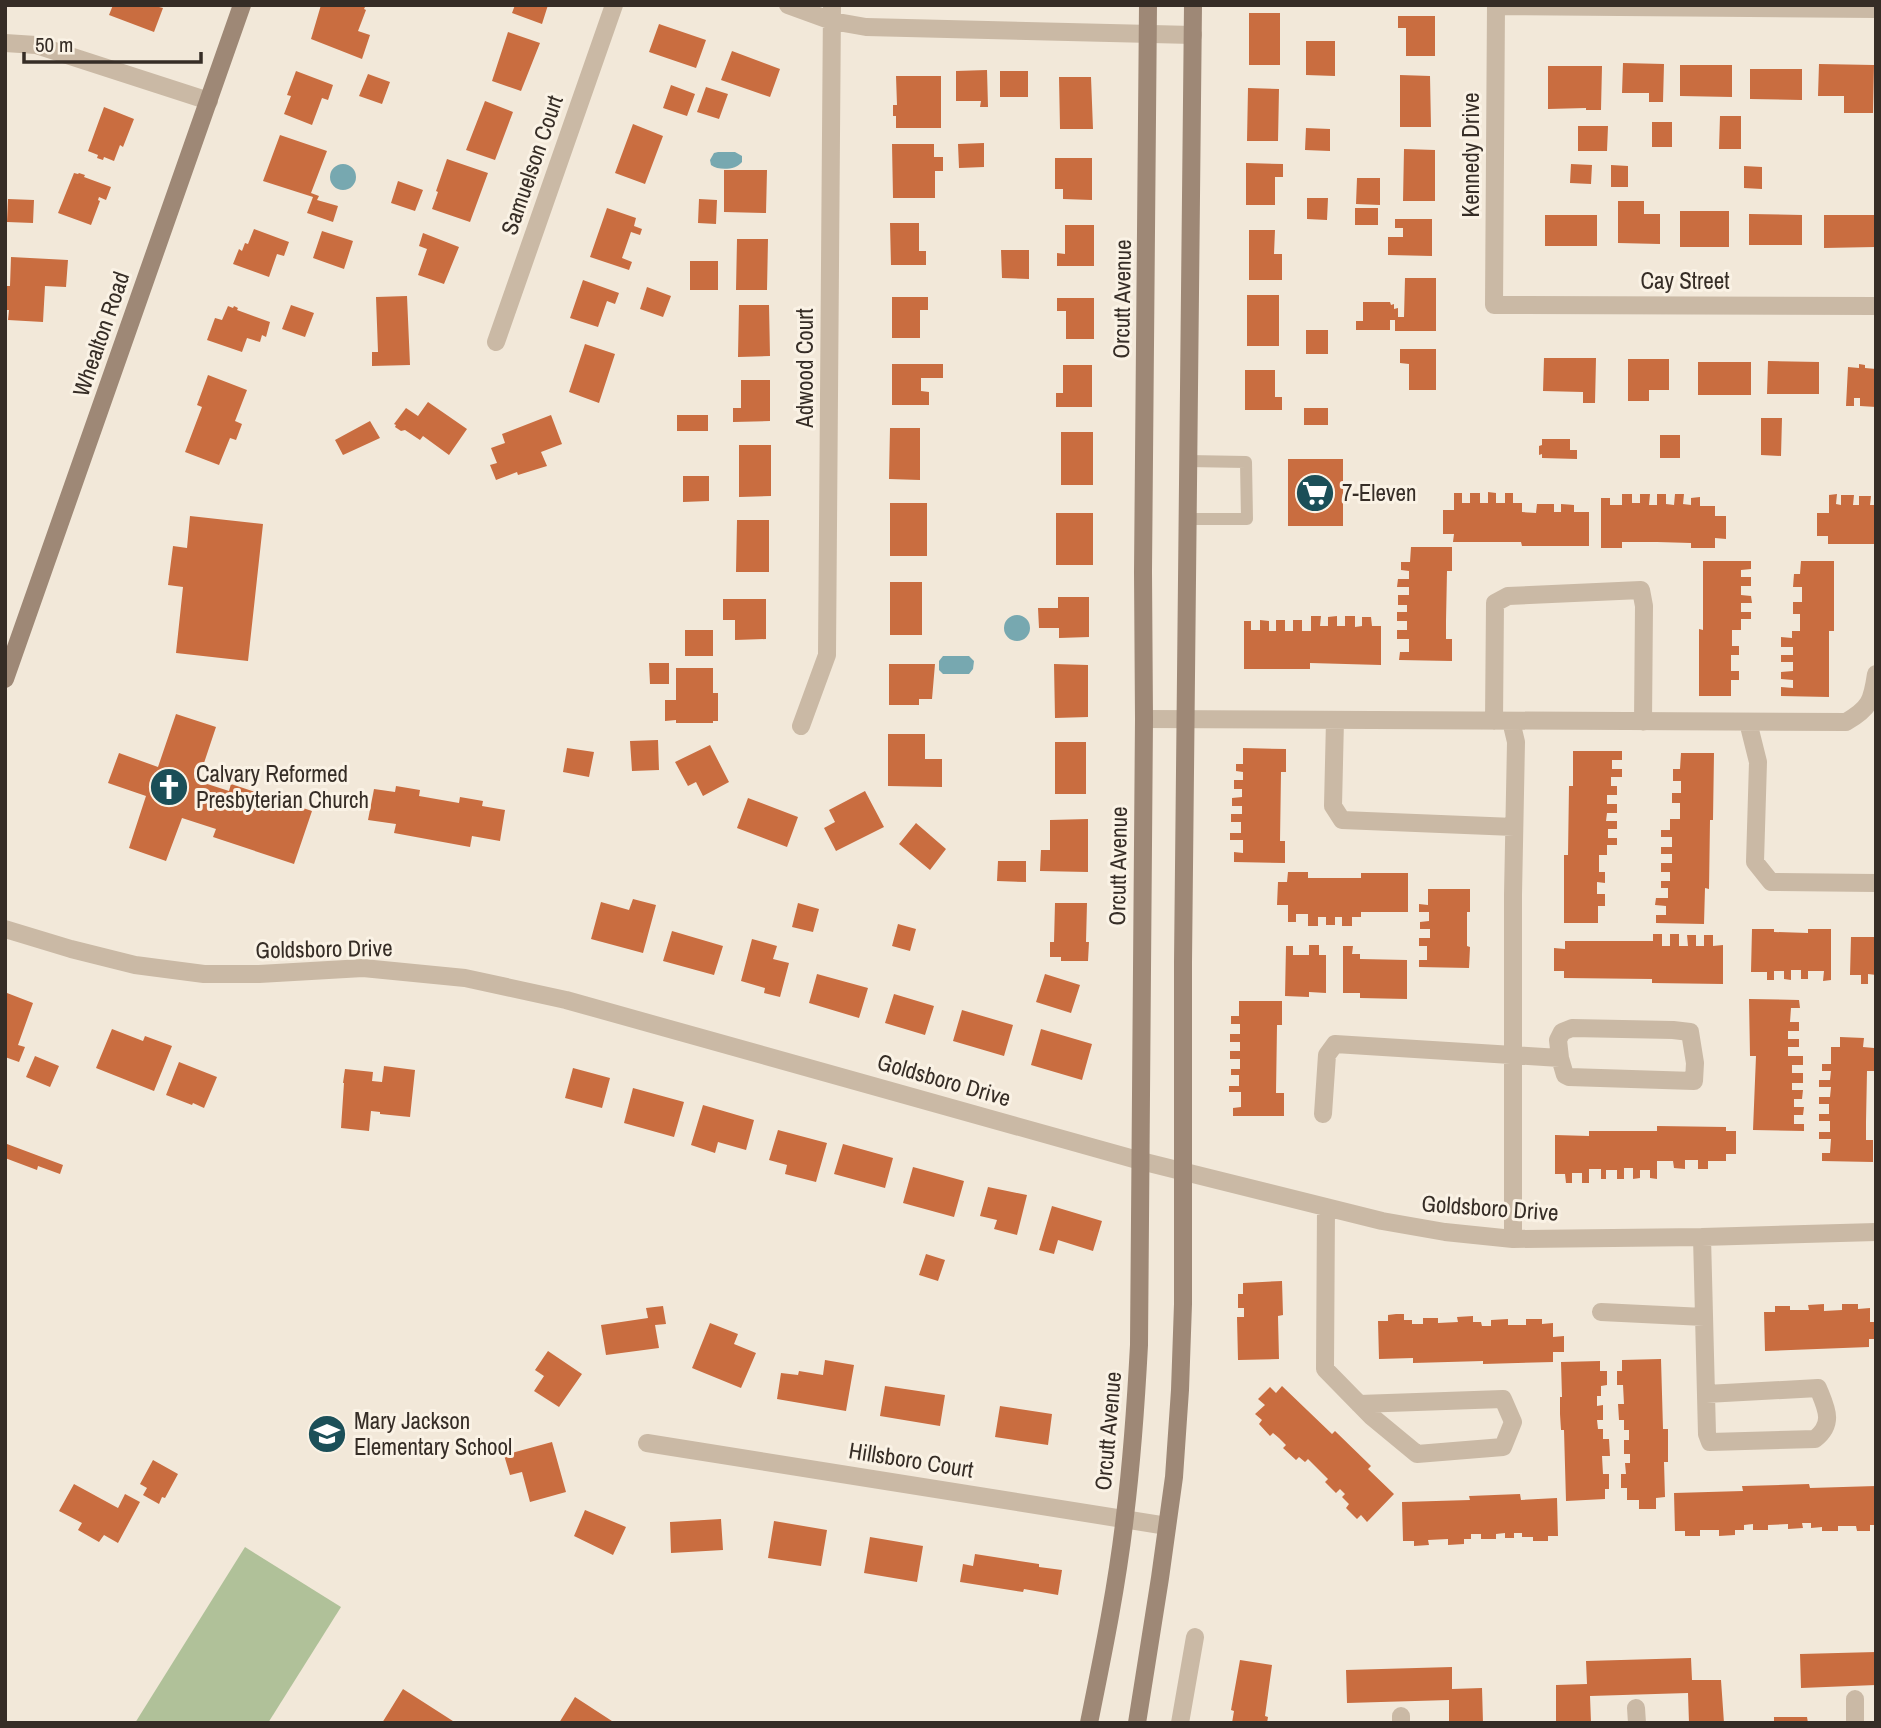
<svg xmlns="http://www.w3.org/2000/svg" width="1881" height="1728" viewBox="0 0 1881 1728" font-family="'Archivo Narrow',sans-serif">
<rect width="100%" height="100%" fill="#f2e8d9"/>
<path fill="#b0c199" d="M245 1547 341 1607 268 1723H135Z"/>
<path fill="#77a8b0" d="M718 152H735L742 156V162C736 170 719 171 711 165L710 160 714 153Z
M330 177a13 13 0 1 1 26 0a13 13 0 1 1-26 0Z
M1004 628a13 13 0 1 1 26 0a13 13 0 1 1-26 0Z
M943 656H969L974 661 973 669 969 674H943L939 670V661Z"/>
<path fill="#c96d40" d="M113 5H160L159 7 163 8 154 32 109 15Z
M321 5H366L364 9 366 10 358 31 370 35 362 59 311 39Z
M515 5H548L542 24 512 13Z
M1249 13H1280V65H1249Z
M1398 16H1435V56H1406V28H1398Z
M659 24 706 40 696 68 649 52Z
M508 32 540 43 521 91 492 81Z
M1306 41H1335V76L1306 75Z
M732 51 780 69 770 97 721 80Z
M1623 63 1664 64 1663 102H1649V93H1622Z
M1819 64 1874 65 1873 113H1844V96H1818Z
M1680 65H1732V97L1680 96Z
M1548 66H1602L1601 110H1586V108L1548 109Z
M1750 69H1802V100L1750 99Z
M987 70 988 107H980L981 101H956V71Z
M296 71 333 85 328 100 322 98 312 125 284 114 291 96 287 95Z
M1000 71H1028V97H1000Z
M368 74 390 82 382 104 359 96Z
M1400 75 1430 76 1431 127H1400Z
M896 76H941V128H896V116H893V105H897Z
M1059 77H1091L1093 129H1060Z
M671 85 695 94 687 116 663 108Z
M706 87 728 94 719 119 697 112Z
M1248 88 1279 89 1278 141H1247Z
M485 101 513 112 495 160 466 150Z
M104 107 134 119 123 147 120 145 114 161 104 157 103 160 97 158 98 155 88 151Z
M1720 116H1741V149H1719Z
M1652 122H1672V147H1652Z
M633 124 663 136 645 184 615 173Z
M1578 126H1608L1607 151H1578Z
M1306 128 1330 129V151L1305 150Z
M280 135 327 151 311 193 319 196 317 200 338 206 333 222 307 213 313 197 263 181Z
M984 143V167L959 168 958 144Z
M892 144H934V157H943V171H935V198H893Z
M1404 149 1435 150V201H1403Z
M1055 158H1092V200L1063 199V189H1055Z
M447 159 488 173 470 222 432 209 438 192 436 191Z
M1246 163 1283 164V177H1275V205H1246Z
M1571 164 1592 165 1591 184 1570 183Z
M1611 165 1628 166V187H1611Z
M1744 166 1762 167V189L1744 188Z
M724 170H767L766 213 724 212Z
M74 173 78 174 79 173 85 175 84 177 111 187 106 200 99 197 98 200 100 201 91 225 58 213Z
M1357 178H1380V205L1356 204Z
M398 181 423 190 415 211 391 203Z
M1307 198H1328L1327 220 1307 219Z
M8 199 34 200 33 223 7 222Z
M699 199 717 200 716 224 698 223Z
M1618 201H1644V214H1660V244L1618 243Z
M607 208 636 218 634 226 642 229 640 235 631 232 622 258 632 262 629 270 590 257Z
M1355 208H1378V225H1355Z
M1680 211H1729V247H1680Z
M1749 214 1802 215V245H1749Z
M1545 215H1597V246H1545Z
M1824 215H1875V247L1824 248Z
M1395 219H1432V256L1388 255V237H1403V228H1395Z
M890 223H919V251H926V265H891Z
M1065 225H1094V266H1057V253L1065 254Z
M254 229 289 242 284 256 277 254 269 277 233 264 239 249 242 251 245 243 248 244Z
M1249 230H1275L1274 254H1282V280H1249Z
M322 231 353 241 344 269 313 258Z
M423 233 459 247 444 284 418 275 427 249 419 246Z
M737 239H768L767 290H736Z
M1001 250H1029V279L1002 278Z
M11 257 68 260 66 287 45 286 43 322 8 320 9 310H5V286H10Z
M690 261H718V290H690Z
M1405 278H1436V331H1395V320H1390V330H1356V321H1363V302H1390L1391 305 1394 304V309L1398 308V317H1404Z
M583 280 619 293 615 304 607 301 598 327 570 318Z
M647 287 671 296 663 317 640 309Z
M1247 295H1279V346H1247Z
M407 296 410 365 372 366V352H378L376 297Z
M892 297H928V310H920V338H892Z
M1057 298H1094V339H1066V311H1057Z
M291 305 314 313 305 337 282 329Z
M739 305H769L770 356 738 357Z
M228 306 233 308 234 306 238 308 237 310 270 322 266 337 262 335 260 342 247 338 242 352 207 340 215 318 222 320Z
M1306 330H1328V354H1306Z
M585 344 615 354 599 403 569 392Z
M1400 349H1436V390H1409V364L1400 363Z
M1544 358H1596L1595 403H1583V392L1543 391Z
M1628 359H1669V390H1649V401H1628Z
M1768 361 1819 362V394H1767Z
M1698 362H1751V395H1698Z
M892 364H943V378H921V391L929 392V405H892Z
M1859 364 1865 365V368L1876 369V407L1860 406V398H1854V406H1846L1848 367 1859 368Z
M1063 365H1092V407H1056V393H1063Z
M1245 370H1275V397H1282V410H1245Z
M208 375 247 390 235 421 242 424 236 440 230 438 219 465 185 452 202 407 197 405Z
M741 380H770V421L733 422V408H741Z
M428 402 467 429 449 455 423 436 420 440 405 430 401 431 395 427 396 425 394 424 406 408 418 416Z
M1304 408H1328V425H1304Z
M551 415 562 444 541 452 547 466 518 475 517 472 496 480 490 465 497 463 491 448 505 443 502 434Z
M677 415H708V431H677Z
M1761 418H1782L1781 456 1761 455Z
M370 421 380 438 343 455 335 440Z
M890 428H920V480L889 479Z
M1061 432H1093V485H1061Z
M1660 435H1680V458H1660Z
M1542 439H1570V450H1577V459L1542 458V454L1539 455V446L1542 445Z
M739 445H771V496L739 497Z
M1288 459H1343V526H1288Z
M683 476H709V501L683 502Z
M1488 492 1496 493V503H1505V493H1513V503H1522V512L1536 513 1537 504H1554V512H1561V504L1574 505V512H1589V546H1522L1521 542H1453L1454 534H1443V510H1454V493H1462V503H1470V493H1480V503H1488Z
M1622 494H1632V503H1640V494H1650L1649 505H1657V494H1666V504L1674 505 1675 494H1684L1683 504 1691 505V498L1700 497V506H1715V516H1726V539L1715 538V548H1691V543L1657 542H1622V548H1601V498H1610V505H1622Z
M1837 494 1836 504 1841 505V495H1854L1853 505H1859V496H1871L1870 505H1876V544H1828V536H1817V513H1829V495Z
M890 503H927V556H890Z
M1056 513H1093V565H1056Z
M190 516 263 524 248 661 176 653 183 587 168 585 173 546 187 548Z
M737 520H769V572H736Z
M1411 547H1452V571H1447L1446 621V639H1452V661L1399 660 1400 652H1409V639H1397V630H1407V621H1397V612H1407V605H1398V595H1409V587H1397L1398 579H1409V571L1401 570V562H1410Z
M1703 561H1751V569L1741 570V577H1751V586H1741V595L1751 596 1752 603H1741V612H1751V619H1741V630H1732V646H1739V655H1731V671H1739V680H1731V696H1699V629L1703 630Z
M1801 561H1834V631H1829V697L1781 696V687L1793 688V680L1781 679V672L1793 671V662H1781V655H1793V647H1781V637L1792 638V631H1800V614H1793V602H1802V587H1793L1794 574H1800Z
M890 582H922V635H890Z
M1058 597H1089V637L1059 638V628H1039L1038 608H1058Z
M723 599H766V639L735 640V620H723Z
M1311 616H1321L1320 626H1328V617L1337 616V626H1345V616H1355V627L1362 626V617H1371L1372 626H1381V665L1310 663V669H1244V621H1251V630H1260V620L1269 621V631H1276V620H1285V631H1293V620H1302V631H1311Z
M685 630H713V656H685Z
M649 663H669V684H650Z
M889 664H935L932 699H919V705H889Z
M1054 664 1088 665V717L1055 718Z
M676 668H713V693H718V721H713V723H676V720L665 721V700H676Z
M176 714 216 727 198 781 229 791 231 784 312 811 294 864 213 837 216 829 182 818 166 861 129 848 146 796 108 783 119 753 158 767Z
M888 734H925V759H942V787L888 786Z
M658 740 659 770 632 771 630 741Z
M1055 742H1086V794H1055Z
M710 745 729 782 703 796 696 782 688 786 675 762Z
M567 748 594 752 589 777 563 772Z
M1243 748 1286 749V772H1281L1280 841H1285V863L1234 862V852L1243 853V840H1230V833H1241V822H1231V814H1242V806H1232V798L1242 797V789H1234V780H1243V772L1236 771V764H1243Z
M1573 751H1622V760H1612V769H1622V777H1611V786H1617V795H1607V804H1617V813H1607L1606 821H1617V829H1608V838H1617V845H1607V855H1599V872H1605V883L1597 882V894H1605V906H1598V923H1564V855H1568L1569 786H1573Z
M1681 753H1714L1713 820H1710L1709 889 1705 888 1704 924 1656 923V915H1666V906L1655 905 1656 898H1668V888H1661V881H1670V872H1661V863H1672V854H1661V847H1672V837H1661V830H1670V819H1680V803H1672V793H1681V781H1673V769H1680Z
M396 786 420 790 419 796 459 803 460 797 483 801 482 806 505 810 500 841 472 836 470 847 394 833 396 824 368 820 374 789 395 792Z
M865 791 884 827 836 851 824 828 835 822 829 810Z
M748 798 798 817 787 847 737 828Z
M1088 819V872L1040 871 1041 850H1050V820Z
M916 823 946 849 930 870 899 844Z
M998 861H1026V882L997 881Z
M1288 872H1308V878H1361V873H1408V912H1361V917H1352V926H1342V917H1335V925H1326V917H1318V926H1308V914H1296V922H1288V905H1277L1278 882H1287Z
M1428 889H1470V912H1467V946L1470 947 1469 968 1419 967V960H1427V946H1419V938H1430V929H1420V922L1429 921V912H1419V904L1428 905Z
M633 899 656 905 643 953 591 939 601 902 629 910Z
M798 903 819 909 813 932 792 927Z
M1055 903H1087L1086 942H1089L1088 961H1061V957H1050V942H1054Z
M898 924 916 929 910 951 892 946Z
M1752 929H1774V932L1808 933V929H1831V980L1823 981 1824 971H1808V979H1801V970H1791V980L1784 979V971H1774V980H1767V972H1751Z
M672 931 723 946 714 975 663 961Z
M1653 934H1662V946H1670V934H1679V946H1688L1687 935H1696V946H1704V935H1713V946L1723 945V984L1652 983V979L1564 978V971H1554V948L1565 949V941H1653Z
M1851 937H1876V975L1868 974V984H1861V975H1850Z
M752 939 777 946 773 959 789 963 780 997 764 993 765 988 741 981Z
M1309 945H1319V955H1326V993L1309 992V997L1285 996 1286 946H1293V955H1309Z
M1343 946H1353L1352 954H1360V959L1407 960V999L1360 998V993H1343Z
M817 974 868 988 859 1018 809 1003Z
M1045 974 1080 985 1071 1013 1036 1002Z
M7 993 33 1003 18 1045 25 1047 19 1062 5 1057V998Z
M894 994 934 1006 925 1035 885 1023Z
M1749 999 1799 1000 1800 1008H1791L1790 1022H1799V1031H1788V1039H1799V1047H1788V1056H1803V1065H1792V1073H1803V1083H1792V1090H1803L1802 1099H1794V1107H1804L1803 1115H1794V1124H1804V1131L1753 1130 1756 1056H1750Z
M1239 1001H1282V1025H1277L1276 1093H1284V1116H1233V1108L1241 1107V1092H1229V1086H1239V1075H1231V1069H1240V1059H1230V1051H1240V1042H1230V1034H1240V1024H1231V1016H1239Z
M962 1010 1013 1025 1004 1056 953 1041Z
M112 1029 143 1041 145 1036 172 1046 154 1091 96 1068Z
M1041 1029 1092 1044 1082 1080 1031 1065Z
M1840 1037 1864 1038 1863 1047 1874 1048V1071H1867L1866 1122V1140H1873V1162L1822 1161V1153H1830L1831 1139H1819V1132H1830V1121H1819V1114H1829V1104H1819V1097H1830L1831 1087H1819V1080H1830L1831 1071H1822V1064H1831V1047H1840Z
M35 1056 59 1066 50 1087 26 1077Z
M179 1062 217 1077 204 1108 193 1103 192 1105 166 1095Z
M384 1066 415 1070 410 1117 380 1114V1112L371 1111 369 1131 341 1128 344 1083H343L345 1069 373 1072 372 1081 382 1082Z
M573 1068 610 1078 602 1108 565 1098Z
M633 1088 684 1102 674 1137 624 1123Z
M703 1105 754 1120 746 1150 718 1142 715 1153 691 1145Z
M1657 1126 1726 1127V1131H1736V1154H1726V1161H1708V1169H1698V1160H1685V1169L1674 1168 1673 1161H1657V1179L1650 1178V1170H1640V1178L1633 1179V1168H1624V1179H1617V1170H1606V1179H1601V1169H1589V1183H1582V1173H1572V1183H1566L1565 1174H1555V1135L1589 1136V1131H1657Z
M778 1130 827 1143 816 1182 785 1174 787 1165 769 1160Z
M7 1144 63 1165 60 1174 38 1166 37 1170 5 1158Z
M843 1144 893 1158 885 1188 834 1174Z
M913 1167 964 1181 954 1217 903 1203Z
M988 1187 1027 1195 1017 1235 994 1229 997 1220 980 1216Z
M1052 1206 1102 1221 1093 1251 1058 1240 1054 1254 1039 1250Z
M926 1254 945 1260 938 1281 919 1275Z
M1282 1281 1283 1315 1278 1316 1279 1359 1238 1360 1237 1317H1244V1308H1238V1294H1243V1283Z
M1824 1304V1311L1842 1310V1304H1858V1309L1870 1308V1322H1876V1339H1869V1347L1765 1351 1764 1312H1775V1306H1790V1310H1809L1808 1305Z
M663 1306 666 1324 655 1325 659 1348 606 1355 601 1325 648 1318 646 1308Z
M1396 1314H1404V1320H1412V1324H1423V1318H1438V1323L1458 1322 1457 1317 1473 1316V1322H1481L1482 1326H1491V1320L1508 1319V1325H1526V1319H1542V1324L1553 1323V1337L1564 1336V1352H1553V1362L1483 1364V1361L1413 1363V1358L1379 1359 1378 1321H1388V1315Z
M710 1323 738 1334 734 1344 756 1353 741 1388 692 1368Z
M548 1351 582 1374 559 1407 534 1391 544 1376 535 1370Z
M1661 1359 1663 1429H1668V1462H1664L1665 1497 1656 1498V1509H1639V1500H1627V1488H1621V1474H1626L1625 1463H1630V1454H1624V1440H1629V1430H1624V1420H1619L1618 1404H1624L1623 1385H1617V1371H1622V1360Z
M825 1360 854 1365 846 1411 777 1399 781 1373 798 1375 799 1371 823 1375Z
M1600 1361V1371H1607V1385L1601 1386V1396H1597V1406L1603 1405V1420H1597L1598 1429H1603V1439H1609L1610 1456H1602L1603 1474H1609V1489H1605V1499L1566 1501 1564 1430H1561L1560 1414V1397H1562L1561 1362Z
M885 1386 945 1395 940 1426 880 1416Z
M1282 1386 1332 1434 1335 1431 1371 1466 1368 1469 1394 1494 1367 1522 1361 1515 1357 1519 1346 1508 1349 1504 1342 1497 1345 1494 1340 1489 1336 1493 1325 1482 1328 1479 1308 1459 1305 1462 1299 1457 1296 1460 1283 1448 1286 1445 1279 1438 1273 1433 1270 1436 1259 1424 1262 1420 1255 1414 1265 1405 1258 1399 1270 1387 1276 1393Z
M1000 1406 1052 1414 1048 1445 995 1437Z
M552 1442 566 1492 530 1502 522 1472 510 1475 504 1455Z
M153 1460 178 1474 165 1498 162 1497 159 1504 143 1495 147 1488 140 1484Z
M74 1484 118 1508 125 1494 140 1502 118 1543 104 1535 99 1542 78 1530 82 1523 59 1511Z
M1809 1484 1810 1488 1876 1486V1525H1870V1531H1857L1856 1526H1838V1531H1822V1527L1811 1528V1523H1802L1803 1528 1788 1529V1524L1768 1525V1530H1753V1524L1744 1525V1530H1735V1535L1719 1536V1530H1700V1536H1685V1531H1675L1674 1493 1743 1491 1742 1486H1744Z
M1520 1494 1521 1500 1557 1498 1558 1536H1548V1541H1533V1537H1522V1533H1514V1538H1505V1533L1496 1534V1539H1481V1534H1471V1539H1464V1544L1448 1545V1539L1428 1540 1429 1545 1414 1546V1541H1403L1402 1502 1470 1500 1469 1496Z
M585 1510 626 1527 613 1555 574 1536Z
M721 1519 723 1550 671 1553 670 1522Z
M774 1521 827 1530 821 1566 768 1558Z
M870 1537 923 1546 917 1582 864 1573Z
M975 1554 1039 1564V1567L1062 1570 1058 1595 1024 1589 1023 1592 960 1582 963 1564 973 1566Z
M1876 1652V1685L1801 1688 1800 1654Z
M1691 1658 1692 1680H1721L1724 1723H1689L1688 1693 1590 1696 1591 1723H1556V1685L1587 1684 1586 1661Z
M1240 1660 1272 1665 1265 1716 1268 1717 1267 1723H1232L1234 1711 1231 1710Z
M1452 1667V1689L1482 1688 1483 1723H1449V1700L1347 1703 1346 1670Z
M403 1689 456 1723H382Z
M575 1697 615 1723H559Z
M1774 1717H1807L1808 1723H1774Z"/>
<g fill="none" stroke-linecap="round" stroke-linejoin="round">
<path stroke="#cab9a5" stroke-width="12" d="M1188 519H1247L1246 462 1188 461"/>
<path stroke="#cab9a5" stroke-width="18" d="M788 5 832 21 866 27 1193 35
M1496 5 1494 305 1876 306
M1496 6 1876 9
M5 43 36 45 209 101
M496 342 614 5
M1144 719 1846 722C1870 708 1872 701 1876 674
M1335 720 1333 806 1342 820 1514 827
M1494 721 1495 603 1508 596 1641 590 1644 606 1643 722
M1511 721 1516 742 1513 895V1239
M1748 722 1758 762 1755 862 1771 882 1876 883
M801 726 827 655 832 5
M5 929 71 949 135 965 204 974H259L363 968 465 978 566 1000 1141 1161 1382 1221 1445 1232 1513 1239 1702 1237 1876 1232
M1323 1114 1327 1055 1335 1044 1560 1058 1565 1075 1569 1077 1694 1081 1695 1063 1690 1032 1673 1030 1572 1028 1562 1032 1558 1040 1560 1058
M1326 1207 1325 1369 1371 1416 1417 1454 1503 1447 1513 1422 1503 1399 1359 1404
M1702 1237 1707 1434 1710 1442 1815 1439C1835 1423 1826 1408 1818 1388L1706 1394
M1601 1312 1704 1317
M647 1443 1167 1526
M1855 1699V1723
M1636 1708 1637 1723
M1180 1723 1195 1637
M1401 1723V1716"/>
<path stroke="#9e8876" stroke-width="18" d="M5 679 242 5
M1089 1723C1103 1654 1117 1586 1125 1516 1132 1459 1136 1402 1139 1345L1144 719 1143 572 1148 5
M1137 1723 1160 1578 1174 1477 1180 1390 1183 1304V963L1193 5"/>
</g>
<defs>
<g id="supermarket-disc" transform="scale(2.0125)"><circle r="9.5" fill="#1b4f58" stroke="#faf2e5"/><path d="M-6-5.5h2.5l.6 2H6L4.5 2H-2.5L-4.4-4H-6ZM-1.5 3.2a1.3 1.3 0 1 0 .1 0ZM3 3.2a1.3 1.3 0 1 0 .1 0Z" fill="#fff"/></g>
<g id="church-disc" transform="scale(2.0125)"><circle r="9.5" fill="#1b4f58" stroke="#faf2e5"/><path d="M-1.2-6h2.4v3.5h3.3v2.4h-3.3V6h-2.4V-.1h-3.3v-2.4h3.3Z" fill="#fff"/></g>
<g id="school-disc" transform="scale(2.0125)"><circle r="9.5" fill="#1b4f58" stroke="#faf2e5"/><path d="M0-5L7-2L0 1L-7-2ZM-4 1L0 2.5L4 1V4Q0 6-4 4Z" fill="#fff"/></g>
</defs>
<g fill-rule="evenodd">
<use href="#supermarket-disc" x="1315" y="493"/>
<use href="#church-disc" x="169" y="787"/>
<use href="#school-disc" x="327" y="1434"/>
</g>
<g text-anchor="middle" stroke-width="6" stroke-linejoin="round" paint-order="stroke">
<g font-size="23" fill="#362d26" stroke="#faf2e5">
<text transform="translate(1471 155) rotate(-90)" y="8">Kennedy Drive</text>
<text transform="translate(532 165) rotate(-71)" y="8">Samuelson Court</text>
<text x="1685" y="289">Cay Street</text>
<text transform="translate(1122 299) rotate(-89)" y="8">Orcutt Avenue</text>
<text transform="translate(101 334) rotate(-71)" y="8">Whealton Road</text>
<text transform="translate(805 368) rotate(-90)" y="8">Adwood Court</text>
<text transform="translate(1118 866) rotate(-89)" y="8">Orcutt Avenue</text>
<text transform="translate(324 949) rotate(-1)" y="8">Goldsboro Drive</text>
<text transform="translate(944 1080) rotate(16)" y="8">Goldsboro Drive</text>
<text transform="translate(1490 1208) rotate(4)" y="8">Goldsboro Drive</text>
<text transform="translate(1108 1431) rotate(-85)" y="8">Orcutt Avenue</text>
<text transform="translate(911 1460) rotate(9)" y="8">Hillsboro Court</text>
</g>
<g font-size="23" fill="#362d26" stroke="#faf2e5" text-anchor="start">
<text x="1342" y="501">7-Eleven</text>
<text x="196" y="782">Calvary Reformed<tspan x="196" dy="26">Presbyterian Church</tspan></text>
<text x="354" y="1429">Mary Jackson<tspan x="354" dy="26">Elementary School</tspan></text>
</g>
</g>
<rect width="1881" height="1728" fill="none" stroke="#362d26" stroke-width="14"/>
<path d="M24 52v10h177v-10" fill="none" stroke="#362d26" stroke-width="3.5"/>
<text x="35" y="52" font-size="21" fill="#362d26" stroke="#faf2e5" stroke-width="5" paint-order="stroke">50 m</text>
</svg>
